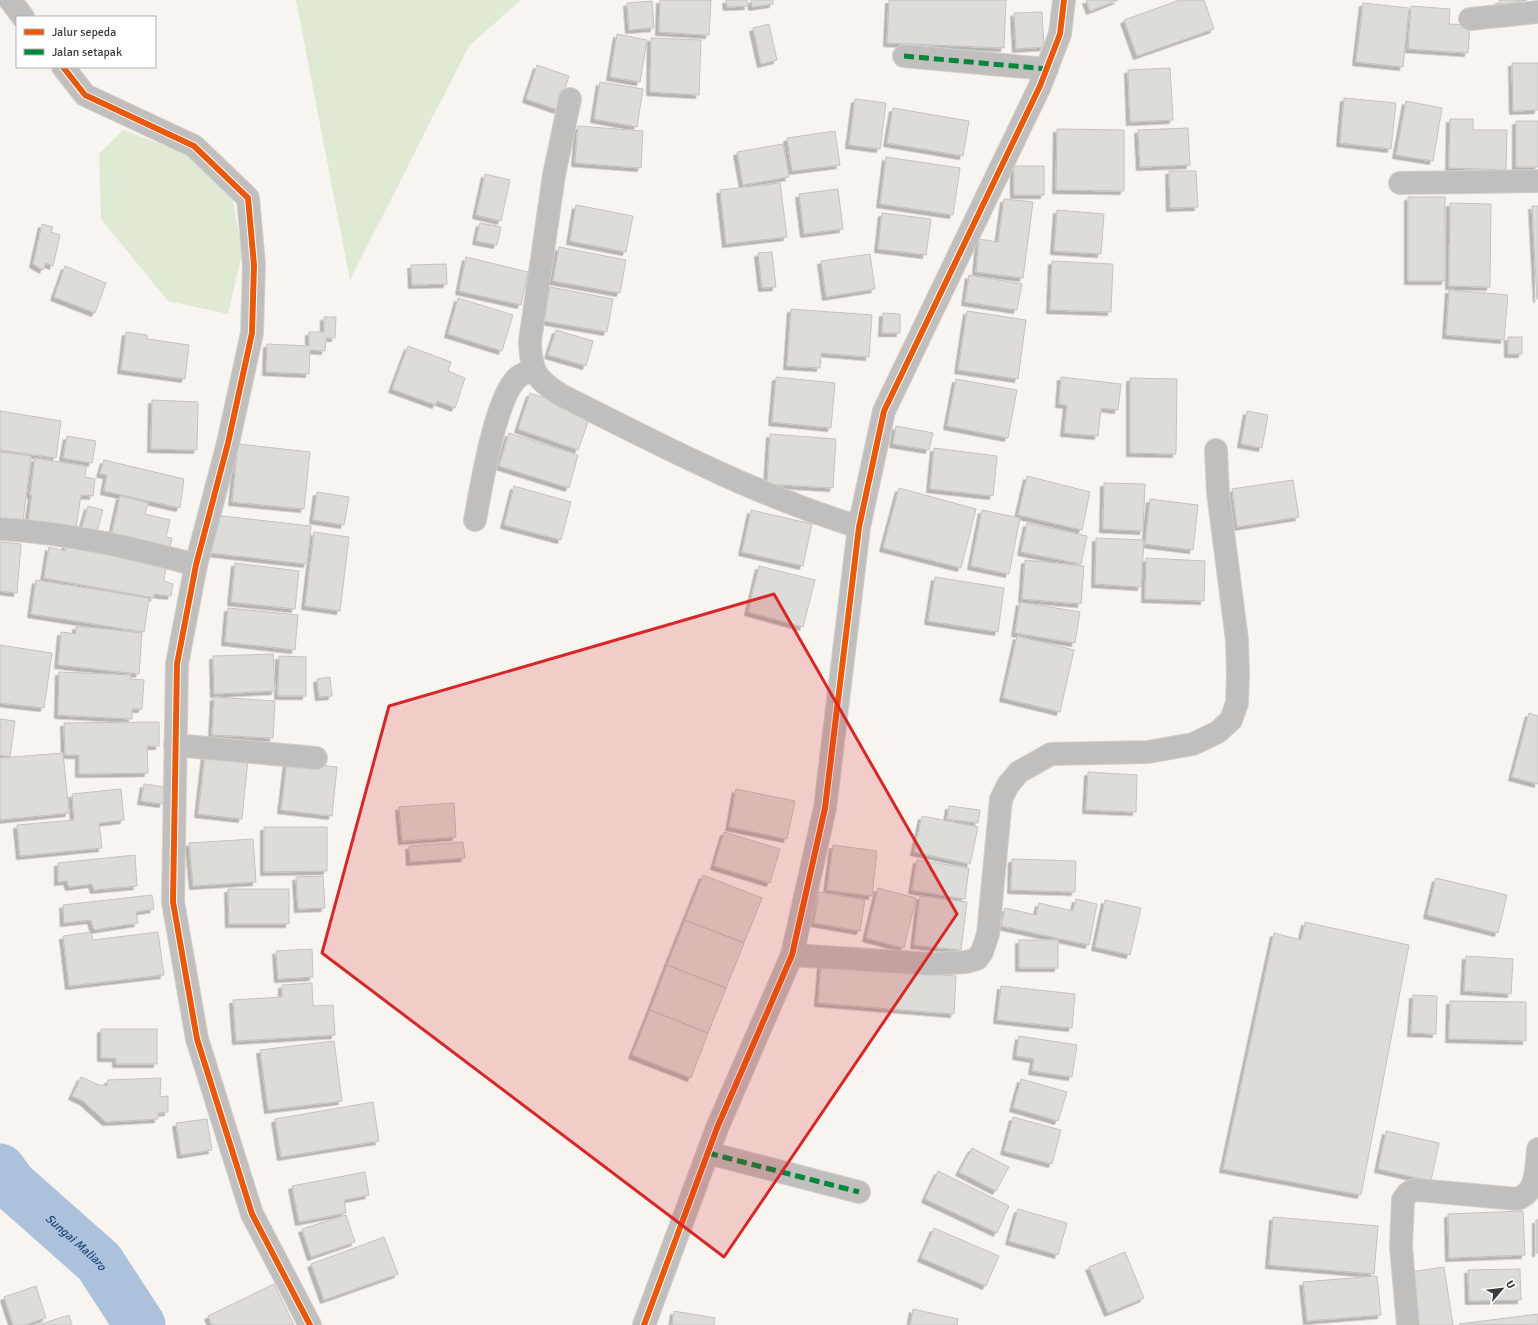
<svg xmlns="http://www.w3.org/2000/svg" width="1538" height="1325" viewBox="0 0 1538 1325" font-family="Signika,sans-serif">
<defs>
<filter id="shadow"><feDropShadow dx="-3.5" dy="3.5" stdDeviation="0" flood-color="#0004"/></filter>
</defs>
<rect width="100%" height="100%" fill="#f8f5f1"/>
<path fill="#dfe9d3" d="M296 0H521L469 46 350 280Z
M123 130 194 156 231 190 242 254 228 314 168 301 101 219 99 154Z"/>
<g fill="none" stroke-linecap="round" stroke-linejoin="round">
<path stroke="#acc1dc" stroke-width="51" id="s1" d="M0 1169 12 1185 99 1262 140 1325"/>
</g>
<path fill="#dedcd9" stroke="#c4c2bf" filter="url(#shadow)" d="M660 0H711L709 35 659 32Z
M726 0H747L748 6 727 7Z
M751 0H773V4L752 7Z
M889 0H1006L1004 48 887 43Z
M1086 0H1118L1090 11Z
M1180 0H1204L1214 29 1137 56 1124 20Z
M1499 0H1527L1500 5Z
M652 1 654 28 629 30 627 3Z
M1363 3 1409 8 1403 67 1356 62Z
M1411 6 1450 9 1449 24 1470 25 1468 53 1408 49Z
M1042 12 1044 47 1016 49 1014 13Z
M769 24 777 60 761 64 753 28Z
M617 34 647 40 640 82 610 77Z
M651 38 701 40 699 95 650 92Z
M1512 63H1538V110L1513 111Z
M537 65 569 76 558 110 526 99Z
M1170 68 1173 120 1130 122 1128 70Z
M600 82 643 89 637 127 594 119Z
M1344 98 1396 103 1391 149 1340 143Z
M855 99 886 103 880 149 849 145Z
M1406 101 1442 108 1433 161 1396 155Z
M893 108 969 121 963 156 887 143Z
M1450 119H1473V130H1507L1506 170 1449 168Z
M1516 121H1538V167H1516Z
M578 126 643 131 641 168 575 163Z
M1188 128 1190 165 1140 167 1138 130Z
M1057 129 1124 130V191L1056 190Z
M835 131 840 165 792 171 787 138Z
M783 144 789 177 743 185 737 152Z
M886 157 960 168 953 215 880 204Z
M1014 166H1044V195H1014Z
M1169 171H1196L1198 207 1170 208Z
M485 174 510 180 501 221 476 215Z
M780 183 787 237 726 244 720 190Z
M838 189 843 229 804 234 799 194Z
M1408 197H1445V281H1408Z
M1004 199 1033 202 1023 278 976 272 979 239 998 242Z
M1450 203 1491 204 1490 287 1449 286Z
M576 205 633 216 626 252 570 241Z
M1532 206H1538V299H1537Z
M1057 210 1104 214 1101 254 1054 251Z
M882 213 931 219 926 255 878 249Z
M480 223 501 227 497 245 476 241Z
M42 224 53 227 51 232 60 235 53 266 46 263 43 270 33 264Z
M559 247 626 260 620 293 553 281Z
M772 252 776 287 762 288 758 253Z
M870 254 875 289 826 297 821 261Z
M466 257 528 272 521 305 459 291Z
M1052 261 1113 264 1111 312 1050 310Z
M446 264 447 284 412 285 411 265Z
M65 266 106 283 95 313 54 297Z
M969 275 1022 284 1017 310 965 302Z
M550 287 613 299 607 332 544 321Z
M1449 290 1508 295 1504 340 1446 335Z
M458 298 513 315 502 351 448 334Z
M791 309 872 315 869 357 821 353 820 368 787 366Z
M967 311 1026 320 1018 379 958 370Z
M883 313 900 314V333H882Z
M324 317H336L335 338H326L325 351 310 350 309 374 266 372 267 344 309 346V332H324Z
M556 330 593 341 586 366 548 355Z
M126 332 147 335V339L189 345 185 379 121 370Z
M1508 337H1522V354H1508Z
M408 346 451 362 448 371 465 378 455 408 437 401 436 405 392 389Z
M776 377 835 383 831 428 772 422Z
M1061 377 1121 384 1118 410 1101 408 1098 436 1064 433 1067 405 1059 404Z
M1130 378 1177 379 1176 454 1130 453Z
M956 379 1017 390 1008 438 947 426Z
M530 393 591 414 578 450 518 429Z
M152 400 198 402 197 450 151 449Z
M0 411 61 421 56 458 0 450Z
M1247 411 1268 415 1262 448 1241 444Z
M896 426 933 433 929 450 893 444Z
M509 433 578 455 569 488 499 466Z
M770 434 836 439 833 488 767 484Z
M67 436 96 441 92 463 63 458Z
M238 444 310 452 304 509 232 502Z
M934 448 997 456 993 496 930 489Z
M0 452 31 456 22 529 0 526Z
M35 458 86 466 85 477 95 479 93 496 81 495 76 528 28 522 32 495H30Z
M104 460 184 479 180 508 104 491 107 475 100 474Z
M1027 476 1090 492 1082 530 1018 515Z
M1293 480 1299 517 1237 527 1232 489Z
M1104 483 1145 484 1143 531 1103 529Z
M514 486 571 502 561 540 504 525Z
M899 488 976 509 961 568 883 548Z
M317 492 349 497 344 525 313 520Z
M120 496 148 503 145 514 170 520 166 537 172 538 168 555 110 541Z
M1150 499 1198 505 1193 550 1145 544Z
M88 506 103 510 97 532 82 527Z
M751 510 812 524 803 566 742 552Z
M982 510 1020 518 1009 574 971 566Z
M214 515 311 526 307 564 210 553Z
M1027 523 1087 536 1081 564 1021 552Z
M314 532 349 537 340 611 305 606Z
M1096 538 1144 540 1141 587 1095 584Z
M0 542 21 544 17 593 0 591Z
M66 542 167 560 164 581 173 584 171 596 154 594V598L44 578 49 547 65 551Z
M1146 558 1205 561 1204 601 1145 599Z
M1025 560 1084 566 1081 604 1022 599Z
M235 563 299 571 295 609 231 602Z
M759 566 815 580 803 627 748 612Z
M935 577 1004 588 998 632 928 621Z
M36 580 149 598 144 632 31 614Z
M1020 602 1080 612 1075 643 1015 633Z
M228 608 298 615 295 650 225 642Z
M76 626 142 633 139 674 58 665 61 632 76 634Z
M1017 636 1074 650 1060 712 1003 698Z
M0 645 52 653 44 708 0 703Z
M273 654 275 691 214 694 213 656Z
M279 656 306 657V696H278Z
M59 672 131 675 130 679 144 680 142 709H132V719L58 715Z
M330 677 332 696 319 697 317 679Z
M214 697 275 701 273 738 212 735Z
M1529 713 1538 716V784L1512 777Z
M0 719 15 721 10 757 0 755Z
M159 722V746H147L148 773 79 774V755H65L64 723Z
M63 753 69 813 0 820V758Z
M205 754 248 759 242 819 198 814Z
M287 761 337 767 332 816 281 810Z
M1088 772 1137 775 1136 812 1086 810Z
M144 784 165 787 163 804 141 801Z
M121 789 124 820 99 823 102 848 20 856 17 825 74 820 72 794Z
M736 789 795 801 787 839 729 827Z
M454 803 456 837 402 841 399 807Z
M949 806 980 810 978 823 947 819Z
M922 816 978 827 970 864 914 852Z
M264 827H327V871L264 872Z
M724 832 780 849 770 883 714 866Z
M253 839 256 882 193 886 189 843Z
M463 842 465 858 410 862 409 846Z
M833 845 877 851 872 896 827 890Z
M135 855 137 886 94 890 92 884 69 887 67 881 58 882V863Z
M1012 859 1076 861 1075 892 1011 890Z
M917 860 969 868 965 899 912 890Z
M703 875 762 898 744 943 685 920Z
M323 876 325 908 298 909 296 877Z
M1436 878 1507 895 1498 933 1427 915Z
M878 888 916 898 904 948 866 938Z
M228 889H289V924H229Z
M819 892 865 900 860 931 814 923Z
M152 895 154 909 136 912 138 923 94 930 91 920 64 923 63 905Z
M920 896 967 902 961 950 914 945Z
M1076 899 1097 904 1089 945 1001 926 1005 908 1036 915 1039 903 1073 911Z
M1105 900 1141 908 1130 955 1095 947Z
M685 920 744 943 726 988 667 965Z
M1305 922 1409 945 1361 1195 1223 1169 1274 933 1301 940Z
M91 932 93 940 158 932 164 975 69 986 63 936Z
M1019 940H1058V968H1019Z
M312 949 313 977 278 979 276 951Z
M1466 956 1513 959 1511 994 1464 991Z
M667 965 726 988 708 1033 650 1010Z
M821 965 956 976 954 1014 818 1003Z
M312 983 313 1006 333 1005 335 1035 236 1041 233 1000 282 997V985Z
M1001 986 1075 994 1072 1028 997 1020Z
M1413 995 1437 996 1436 1034 1411 1033Z
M1450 1001 1526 1002V1041L1449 1039Z
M650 1010 708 1033 691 1078 632 1055Z
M101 1029H157V1064H116V1058H101Z
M1019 1036 1077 1045 1072 1077 1032 1071 1034 1059 1016 1056Z
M334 1041 342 1101 268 1110 260 1050Z
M81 1077 99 1085 107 1086 108 1080 161 1078 160 1097 168 1096V1112L158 1113V1119L106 1122 83 1101 72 1096Z
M1021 1079 1067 1092 1058 1121 1013 1108Z
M373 1102 379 1141 281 1157 275 1119Z
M1013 1117 1061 1130 1052 1164 1004 1151Z
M207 1119 212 1150 181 1155 176 1123Z
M1386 1131 1439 1143 1431 1181 1378 1169Z
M972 1148 1009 1167 996 1191 959 1172Z
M938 1171 1009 1206 997 1233 925 1199Z
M365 1172 369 1195 344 1200 346 1213 299 1222 292 1186Z
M1018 1209 1067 1223 1058 1255 1009 1241Z
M1523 1211 1525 1255 1449 1258 1448 1214Z
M346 1215 355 1242 311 1257 302 1229Z
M1273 1217 1378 1226 1374 1274 1269 1265Z
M1536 1220H1538V1253H1536Z
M934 1228 999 1256 986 1286 921 1258Z
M384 1237 398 1274 324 1300 311 1264Z
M1125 1252 1144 1298 1108 1313 1089 1267Z
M1444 1267 1453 1325H1418L1410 1272Z
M1520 1269 1521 1300 1469 1301 1468 1270Z
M1377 1276 1381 1315 1307 1321 1303 1282Z
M274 1284 294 1325H212L208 1316Z
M36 1286 46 1318 25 1325H13L4 1297Z
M913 1309 958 1319 957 1325H910Z
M674 1311 715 1318 714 1325H672Z
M1538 1314V1325L1459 1324Z
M69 1315 72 1325H38Z"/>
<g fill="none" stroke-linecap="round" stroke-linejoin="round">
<g stroke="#d2d0cd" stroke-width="24">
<path id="street" d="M10 0 23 17
M1470 19 1538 12
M904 56 1047 69
M63 67 85 95 194 146 248 198 254 265 252 333 228 443 196 565 177 664 173 902 197 1039 252 1214 310 1325
M570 99 554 175 530 341C531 371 535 379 561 395 660 445 753 494 859 527
M1400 183 1538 181
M475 520C481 488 495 399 517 378 520 374 529 372 534 370
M0 529C68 533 130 547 196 565
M175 745 316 758
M792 955 932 964 966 962 977 959 982 952 988 934 1001 799 1008 785 1019 772 1051 754 1148 752 1193 744 1218 732 1231 720 1237 703 1238 675 1237 640 1218 493 1216 450
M708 1153 859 1192
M644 1325 717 1128 792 955 825 808 859 527 884 411 1040 86 1060 34 1064 0
M1408 1325 1401 1247 1403 1200C1407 1193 1410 1190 1418 1190L1517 1199C1538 1192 1536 1168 1538 1149"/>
</g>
<use href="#street" stroke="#c0bfbe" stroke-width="22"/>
<path stroke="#00873e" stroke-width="5" stroke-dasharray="10 5" stroke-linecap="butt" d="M904 56 1047 69
M708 1153 859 1192"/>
<g stroke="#fff" stroke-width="8">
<path id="cycleway" d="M63 67 85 95 194 146 248 198 254 265 252 333 228 443 196 565 177 664 173 902 197 1039 252 1214 310 1325
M644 1325 717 1128 792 955 825 808 859 527 884 411 1040 86 1060 34 1064 0"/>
</g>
<use href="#cycleway" stroke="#e8590c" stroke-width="6"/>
</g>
<path fill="#d62828" fill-opacity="0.2" stroke="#d62828" stroke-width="3" stroke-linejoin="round" d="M774 594 957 914 724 1257 322 953 389 706Z"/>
<g text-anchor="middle" stroke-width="3" stroke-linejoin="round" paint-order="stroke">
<g font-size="12" font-style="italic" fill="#1b4678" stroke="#fff">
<text dy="4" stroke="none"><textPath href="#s1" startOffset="106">Sungai Maliaro</textPath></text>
</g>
</g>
<rect x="16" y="16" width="140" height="52" fill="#ffffff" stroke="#b2b1b0"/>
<rect x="24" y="29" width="20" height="6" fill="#e8590c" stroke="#b2b1b0"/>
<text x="52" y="36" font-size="12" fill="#3e3c39">Jalur sepeda</text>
<rect x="24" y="49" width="20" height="6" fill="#00873e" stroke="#b2b1b0"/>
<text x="52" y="56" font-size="12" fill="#3e3c39">Jalan setapak</text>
<g transform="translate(1502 1289) rotate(62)" stroke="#ffffff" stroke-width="3" paint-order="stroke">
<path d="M0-3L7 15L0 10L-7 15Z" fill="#3e3c39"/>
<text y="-6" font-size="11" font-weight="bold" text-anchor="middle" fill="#3e3c39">U</text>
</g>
</svg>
